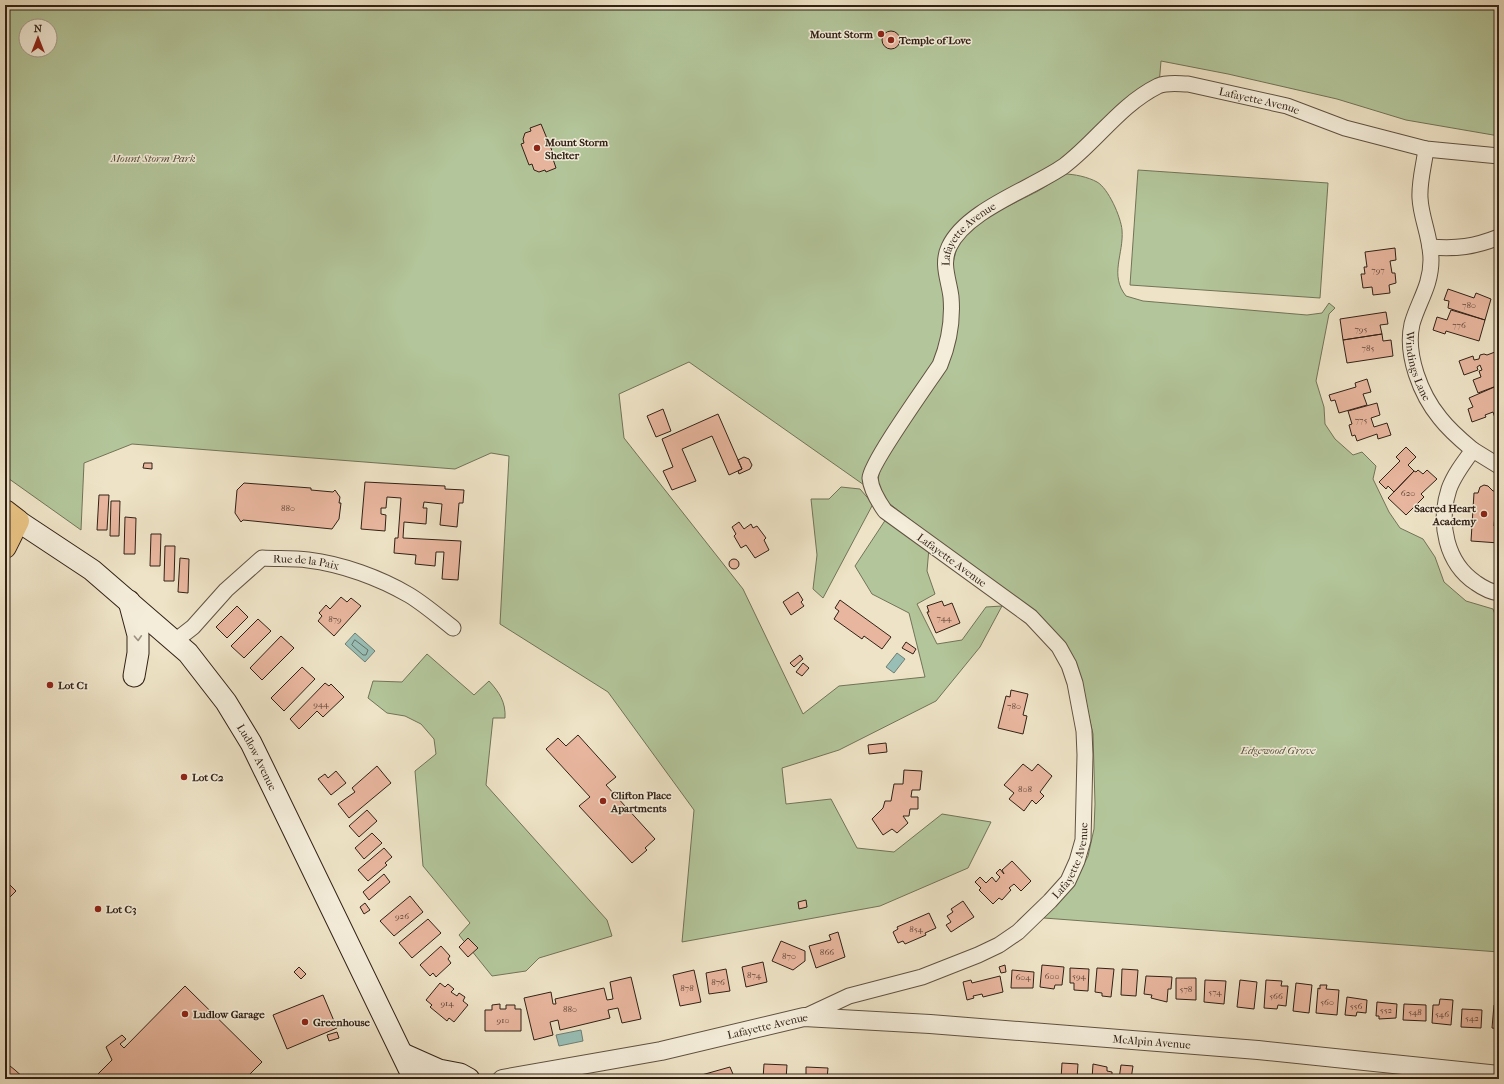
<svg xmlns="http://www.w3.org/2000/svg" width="1504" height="1084" viewBox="0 0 1504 1084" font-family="'IM FELL French Canon',serif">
<rect width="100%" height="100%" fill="#eee3c6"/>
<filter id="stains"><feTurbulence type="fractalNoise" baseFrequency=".005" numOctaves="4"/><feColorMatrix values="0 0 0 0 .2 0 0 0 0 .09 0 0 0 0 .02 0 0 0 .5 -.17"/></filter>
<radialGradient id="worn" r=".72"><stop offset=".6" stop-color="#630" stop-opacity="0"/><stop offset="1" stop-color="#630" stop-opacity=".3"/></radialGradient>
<path fill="#b3c59a" stroke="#727358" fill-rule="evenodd" d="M5 5H1499V136L1406 120 1337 99 1228 74 1161 61 1159 85 1065 165 954 238 950 333 881 454 874 492 689 362 619 394 624 438 743 589 803 714 839 686 925 677 909 613 872 594 855 566 888 516 929 548 927 571 935 594 917 604 937 644 962 640 986 607 1002 606 980 647 936 701 839 750 782 768 786 804 831 799 857 848 894 852 942 814 991 822 968 868 880 906 682 942 694 810 608 692 500 624 509 456 491 453 455 469 132 444 84 463 81 530 5 476ZM26 26H50V50H26Z
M1138 170 1328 183 1320 298 1130 285Z
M1064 174C1074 174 1088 177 1097 182 1108 188 1121 217 1122 230 1124 254 1109 275 1126 296L1143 301 1307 315 1322 313 1329 303 1335 308 1329 314 1316 381 1324 407 1325 424 1335 439 1353 455 1362 452 1376 466 1373 479 1389 512 1400 528 1423 539 1435 557 1444 582 1466 601 1493 609 1499 625V952L1044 918 1073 886 1088 856 1094 829 1095 804 1093 734 1080 678 1064 644 1052 628 886 501C874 488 878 476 883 461L942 365 953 263C955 255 956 249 960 242 975 219 1014 204 1038 191 1047 186 1055 180 1064 174Z
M841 487 860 489 873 504 823 598 813 589 817 555 811 499H829Z
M427 654 474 695 489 681C499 692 506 702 505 718H493L486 785 607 920 612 936 539 958 526 971 492 976 459 935 470 923 423 866 415 771 436 754 434 739 421 724 405 716 387 713 368 698 373 681 402 682Z"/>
<path fill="#99beb5" stroke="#6f7f75" d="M355 633 375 651 365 662 345 644Z
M897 653 905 659 894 673 886 667Z
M581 1030 583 1041 559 1046 556 1035Z"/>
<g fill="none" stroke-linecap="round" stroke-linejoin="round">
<path stroke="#657066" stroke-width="1" d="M355 640 368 650 366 655H363L352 645Z"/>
</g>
<path fill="#e8b69e" stroke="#312116" d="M882 40a9 9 0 1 1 18 0a9 9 0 1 1-18 0Z
M541 124 555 158 553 159 556 168 546 172 545 170 539 172 534 170 532 164 529 165 521 144 524 143 523 139 525 133 531 131 530 128Z
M1395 248 1396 260 1390 261 1392 273H1395L1396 283 1389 285 1390 293 1373 295 1372 287 1363 288 1361 274H1365L1364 267H1367L1365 252Z
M1448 289 1474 298 1476 293 1491 299 1485 320 1448 308 1449 301 1444 300Z
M1451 310 1485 320 1479 341 1446 331 1445 334 1433 330 1437 317 1447 320Z
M1386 312 1388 324 1380 325 1382 334 1343 340 1340 319Z
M1382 334 1383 341 1391 340 1393 356 1347 363 1343 340Z
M1495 352 1497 360H1499V385L1478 393 1473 380 1481 377 1479 371 1482 370 1480 365 1477 367 1478 370 1464 375 1459 361 1473 356 1474 360 1479 359 1480 355 1484 354 1487 355Z
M1367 379 1371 392 1363 394 1367 405 1339 413 1335 400 1331 401 1329 395 1356 387 1355 383Z
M1499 385V416L1495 418 1493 412 1485 415 1486 417 1472 422 1468 409 1473 407 1469 398Z
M1377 403 1380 415 1371 418 1374 427 1387 423 1391 435 1378 439 1377 434 1357 441 1355 435 1352 436 1349 425 1352 424 1348 411Z
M663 409 671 431 656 437 647 416Z
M718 414 742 469 729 475 712 436 682 449 696 481 672 490 663 471 673 467 662 439Z
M1406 447 1416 457 1408 465 1414 471 1394 492 1388 486 1386 489 1379 482 1400 461 1396 457Z
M744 457 749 459 752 465 750 469 739 474 738 471 742 469 738 460Z
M144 463H152V469L143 468Z
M1418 470 1423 474 1427 470 1437 479 1421 494 1424 497 1406 515 1388 498 1414 471 1416 472Z
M365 482 445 486V489L464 490 463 503H459L457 527 440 525 442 504 424 502 423 508H427L426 524 404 522 403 538 461 541 458 580 442 579 444 552H436L435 566 415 564 416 555 394 553 395 538H398L401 498 387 497 386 508H381V514L386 515 385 531 361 529Z
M244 483 311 488V490L333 492 335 490 340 497 339 503H341L339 519 332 529 243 520 241 522 235 513 237 490Z
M1484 485 1488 486 1493 491H1499V503L1496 502 1494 526 1499 527V543L1471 541 1474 493H1478L1480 487Z
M99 495H109L107 530H97Z
M111 501H120L119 536H110Z
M125 517 136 518 135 554H124Z
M739 522 744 529 751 524 753 528 757 526 766 538 764 540 769 550 755 558 746 545 741 548 734 536 736 534 732 527Z
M151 534H161L160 566H150Z
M165 546H175L174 581H164Z
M180 558 189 559 188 593 178 592Z
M729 564a5 5 0 1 1 10 0a5 5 0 1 1-10 0Z
M798 592 803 600 801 602 804 606 791 615 783 602Z
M341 597 347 602 351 598 361 606 334 636 318 621 322 616 319 613 326 605 330 609Z
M840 600 891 637 882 649 864 636 862 639 834 619 839 611 835 608Z
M942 601 944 606 952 603 960 623 936 633 927 612H929L927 606Z
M237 606 248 617 227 638 216 627Z
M258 619 271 631 244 658 231 646Z
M281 636 294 648 262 680 250 668Z
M906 642 916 649 913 654 902 648Z
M800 655 803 659 794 667 790 663Z
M803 663 809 668 802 676 796 672Z
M302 667 315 679 284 711 271 698Z
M325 683 329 686 331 684 344 697 323 717 317 711 299 729 290 719Z
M1011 690 1028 694 1023 715 1027 716 1023 734 998 728 1006 696 1010 697Z
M578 735 616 777 606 785 655 839 645 848 647 850 632 863 579 806 590 797 546 749 558 738 566 746Z
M886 743 887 752 869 754 868 745Z
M1023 764 1032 771 1038 764 1052 776 1040 792 1044 796 1036 804 1032 800 1024 811 1009 799 1014 793 1004 785Z
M377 766 391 783 349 818 338 804 355 792 352 788Z
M904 770 922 771 920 790H912L911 797H918V809H910L909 816H903L908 823 897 833 892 829 883 835 872 819 883 808 885 801H891L894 784H903Z
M336 771 346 783 331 795 318 779 325 774 328 778Z
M367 810 377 821 359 837 349 826Z
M372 833 382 843 364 859 355 848Z
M384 848 392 857 385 863 387 865 368 881 358 870Z
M1012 861 1031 881 1021 891 1014 884 1009 888 1011 890 1002 900 999 898 993 904 979 890 981 888 975 882 980 877 986 883 992 877 996 882 1000 877 996 873 1000 869 1004 874 1002 870Z
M384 874 390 882 369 900 363 892Z
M5 880 16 891 5 902Z
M410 896 423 912 394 936 380 921Z
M806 900 807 907 799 909 798 902Z
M963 901 974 917 951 932 946 925 951 922 947 916 953 912 951 909Z
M365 903 370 910 364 914 360 907Z
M929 913 936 928 925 933 926 935 905 944 903 941 898 943 893 932 898 929 897 927Z
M428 919 441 933 412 958 399 943Z
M838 932 845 957 816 968 809 946 831 940 829 935Z
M468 938 478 948 468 957 459 947Z
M781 941 805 951V961L793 970 772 961Z
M441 946 450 956 448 959 451 963 436 977 433 973 430 976 420 965Z
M763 962 767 982 746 987 742 967Z
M1005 965 1006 972 1001 973 999 967Z
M1042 965 1064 967 1062 985H1055L1054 989 1040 987Z
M299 967 306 974 301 979 294 972Z
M1070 968 1089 969 1088 991 1074 990V983H1070Z
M1097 968 1114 969 1111 997 1102 996V993L1095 992Z
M726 969 730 991 709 994 706 973Z
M1122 969 1138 970 1136 996 1121 995Z
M694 970 701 1002 680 1006 673 975Z
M1012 970 1034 972 1033 988H1011Z
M1000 976 1003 992 983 997 982 994 973 996 974 998 967 1000 963 982 971 980 972 983Z
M1146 976 1172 977 1171 989H1168L1167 1002 1151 998 1152 995 1144 994Z
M631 977 641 1019 622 1023 618 1008 608 1010 610 1018 560 1030 558 1020 550 1022 553 1035 534 1040 524 998 551 992 553 1004H556L555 999 604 988 607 1000 613 999 610 982Z
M1176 978H1196V1000L1176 999Z
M1205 980 1226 981 1224 1004 1204 1002Z
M1240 980 1257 982 1254 1009 1237 1007Z
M1266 980 1282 981 1281 986H1288L1286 1006 1278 1005 1277 1009 1264 1008Z
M440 983 445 987 448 984 454 989 451 992 457 996 459 993 465 997 463 1001 468 1005 454 1022 449 1018 447 1021 430 1007 432 1005 426 1000Z
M1296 983 1312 985 1309 1013 1293 1011Z
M1320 985H1327L1326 989 1339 990 1337 1015 1316 1013 1318 988 1320 989Z
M185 986 262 1062 245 1079H93L112 1060 106 1047 122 1035 126 1039 120 1044 124 1048Z
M323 995 337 1028 287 1049 273 1015Z
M1347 997 1367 1000 1366 1013 1357 1012 1356 1016 1345 1015Z
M1440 999 1453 1000 1451 1025 1432 1023 1433 1005H1439Z
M1377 1002 1397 1004 1396 1018 1379 1019V1016H1376Z
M500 1004V1009H506V1005H515V1009H521V1031H485V1010H492V1005Z
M1404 1004 1426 1005V1021L1403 1020Z
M1494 1005 1499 1006V1029L1492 1028Z
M1462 1009 1482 1010 1481 1028 1461 1027Z
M337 1032 339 1038 329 1041 327 1035Z
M5 1062 15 1070 25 1079H5Z
M1062 1063 1078 1064 1077 1079H1061Z
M764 1064 787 1065 786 1079H763Z
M1093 1064 1107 1067V1071L1112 1072V1079H1092Z
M1121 1065 1133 1066 1131 1079H1119Z
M730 1067 735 1079H699L698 1076Z
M806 1067 828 1068 827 1079H806Z
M688 1075 689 1079H677Z"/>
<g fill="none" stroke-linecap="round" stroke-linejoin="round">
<g stroke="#605242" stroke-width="17">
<g id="minor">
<path id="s1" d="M1426 149C1424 165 1419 182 1420 198 1421 219 1431 237 1431 260 1431 286 1418 302 1412 324 1405 355 1421 395 1440 418 1450 431 1461 440 1473 450"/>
<path d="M1430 247C1457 249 1474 247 1499 237"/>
<path d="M1499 466 1473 450C1464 462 1454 475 1449 489 1438 523 1446 563 1476 583 1483 588 1491 592 1499 593"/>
<path id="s2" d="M175 641 193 627 226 590 262 558C277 559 293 558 308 560 342 564 380 578 409 595 424 604 439 617 453 628"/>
<path id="s3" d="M804 1017 849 996 922 977 978 955 999 945 1018 932 1050 901 1068 881 1077 861 1083 840 1085 755 1084 731 1075 683 1069 665 1059 647 1031 617 885 511C878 501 871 490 870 478 870 464 928 383 940 365 949 343 953 321 951 297 949 280 941 264 949 247 966 210 1031 189 1064 166 1097 141 1120 105 1158 86 1167 82 1179 84 1188 84L1287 106 1345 128 1426 149 1499 156"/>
</g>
</g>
<g stroke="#605242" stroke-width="20">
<g id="tertiary">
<path id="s4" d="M502 1079 661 1051 804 1017 930 1024 1258 1050 1499 1075"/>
</g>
</g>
<g stroke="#312116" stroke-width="23">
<g id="secondary">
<path id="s5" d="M18 521 92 570 188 653 226 702 251 743 272 786 414 1079"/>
<path d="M129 601 138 635V653L134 676"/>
<path d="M403 1054 439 1070 460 1074 469 1079"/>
</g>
</g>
<g stroke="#312116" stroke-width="24">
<path id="primary" d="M5 511 18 521 5 547"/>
</g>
<use href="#minor" stroke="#f4edda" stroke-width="15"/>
<use href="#tertiary" stroke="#f4edda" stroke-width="18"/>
<use href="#secondary" stroke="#f4edda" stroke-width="21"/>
<use href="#primary" stroke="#e7c283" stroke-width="22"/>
</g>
<defs><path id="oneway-chevron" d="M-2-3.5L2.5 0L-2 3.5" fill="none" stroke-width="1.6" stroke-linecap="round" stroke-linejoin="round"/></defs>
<use stroke="#9c9182" href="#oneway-chevron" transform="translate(138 638) rotate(87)"/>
<g fill="#8f2418" stroke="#f4edda" stroke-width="1.5">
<circle cx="881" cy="34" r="4"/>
<circle cx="891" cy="40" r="4"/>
<circle cx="537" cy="148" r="4"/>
<circle cx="1484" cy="514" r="4"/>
<circle cx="50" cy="685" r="4"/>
<circle cx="184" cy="777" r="4"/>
<circle cx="603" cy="801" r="4"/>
<circle cx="98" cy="909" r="4"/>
<circle cx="185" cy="1014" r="4"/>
<circle cx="305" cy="1022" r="4"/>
</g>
<g text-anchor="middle" stroke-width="3" stroke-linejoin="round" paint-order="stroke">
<g font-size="9" fill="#5f4638">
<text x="1378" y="273">797</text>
<text x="1469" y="308">780</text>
<text x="1459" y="328">776</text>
<text x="1361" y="332">795</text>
<text x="1368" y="351">785</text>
<text x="1361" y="423">775</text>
<text x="1408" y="496">620</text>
<text x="288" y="511">880</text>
<text x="944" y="621">744</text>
<text x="335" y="622">879</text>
<text x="321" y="707">944</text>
<text x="1014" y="709">780</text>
<text x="1025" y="792">808</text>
<text x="402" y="919">926</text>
<text x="916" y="932">854</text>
<text x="827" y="955">866</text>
<text x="789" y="959">870</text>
<text x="754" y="978">874</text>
<text x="1052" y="979">600</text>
<text x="1079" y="979">594</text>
<text x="1023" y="980">604</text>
<text x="718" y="985">876</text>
<text x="687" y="991">878</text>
<text x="1186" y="992">578</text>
<text x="1215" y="995">574</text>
<text x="1276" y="999">566</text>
<text x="1327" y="1005">560</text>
<text x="447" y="1006">914</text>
<text x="1356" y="1009">556</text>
<text x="570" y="1012">880</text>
<text x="1386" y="1013">552</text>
<text x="1415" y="1015">548</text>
<text x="1442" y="1017">546</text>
<text x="1472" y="1021">542</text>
<text x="503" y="1023">910</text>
</g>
<g font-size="11" font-weight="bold" fill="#312116" stroke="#f4edda" text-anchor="start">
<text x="873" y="38" text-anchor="end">Mount Storm</text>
<text x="899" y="44">Temple of Love</text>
<text x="545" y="146">Mount Storm<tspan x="545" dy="13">Shelter</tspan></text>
<text x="1476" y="512" text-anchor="end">Sacred Heart<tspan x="1476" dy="13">Academy</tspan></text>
<text x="58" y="689">Lot C1</text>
<text x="192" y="781">Lot C2</text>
<text x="611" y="799">Clifton Place<tspan x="611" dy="13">Apartments</tspan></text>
<text x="106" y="913">Lot C3</text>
<text x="193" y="1018">Ludlow Garage</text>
<text x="313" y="1026">Greenhouse</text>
</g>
<g font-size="11" fill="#312116" stroke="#f4edda">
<text dy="4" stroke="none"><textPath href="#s3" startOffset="1426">Lafayette Avenue</textPath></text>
<text dy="4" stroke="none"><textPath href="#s3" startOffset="1078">Lafayette Avenue</textPath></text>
<text dy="4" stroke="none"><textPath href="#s1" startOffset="223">Windings Lane</textPath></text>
<text transform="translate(952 560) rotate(36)" y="4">Lafayette Avenue</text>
<text dy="4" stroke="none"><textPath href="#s2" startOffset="165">Rue de la Paix</textPath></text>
<text dy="4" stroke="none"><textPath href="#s5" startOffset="341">Ludlow Avenue</textPath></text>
<text dy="4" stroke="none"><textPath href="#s3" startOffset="323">Lafayette Avenue</textPath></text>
<text dy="4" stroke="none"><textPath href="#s4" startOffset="271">Lafayette Avenue</textPath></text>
<text dy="4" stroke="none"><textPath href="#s4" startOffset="657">McAlpin Avenue</textPath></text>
</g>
<g font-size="11" font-style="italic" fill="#58523e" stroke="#f4edda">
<text x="153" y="162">Mount Storm Park</text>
<text x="1278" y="754">Edgewood Grove</text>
</g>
</g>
<rect width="1504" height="1084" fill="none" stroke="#eee3c6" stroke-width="20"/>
<rect x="6" y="6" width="1492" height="1072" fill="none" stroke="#312116" stroke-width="2"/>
<rect x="10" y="10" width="1484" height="1064" fill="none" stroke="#312116"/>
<g transform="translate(38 38)"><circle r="19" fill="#f4edda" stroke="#a69b8c"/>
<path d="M0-3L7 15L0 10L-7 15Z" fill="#8f2418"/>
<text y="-6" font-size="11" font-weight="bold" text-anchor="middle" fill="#312116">N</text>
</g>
<rect width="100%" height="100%" filter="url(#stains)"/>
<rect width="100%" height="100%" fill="url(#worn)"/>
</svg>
